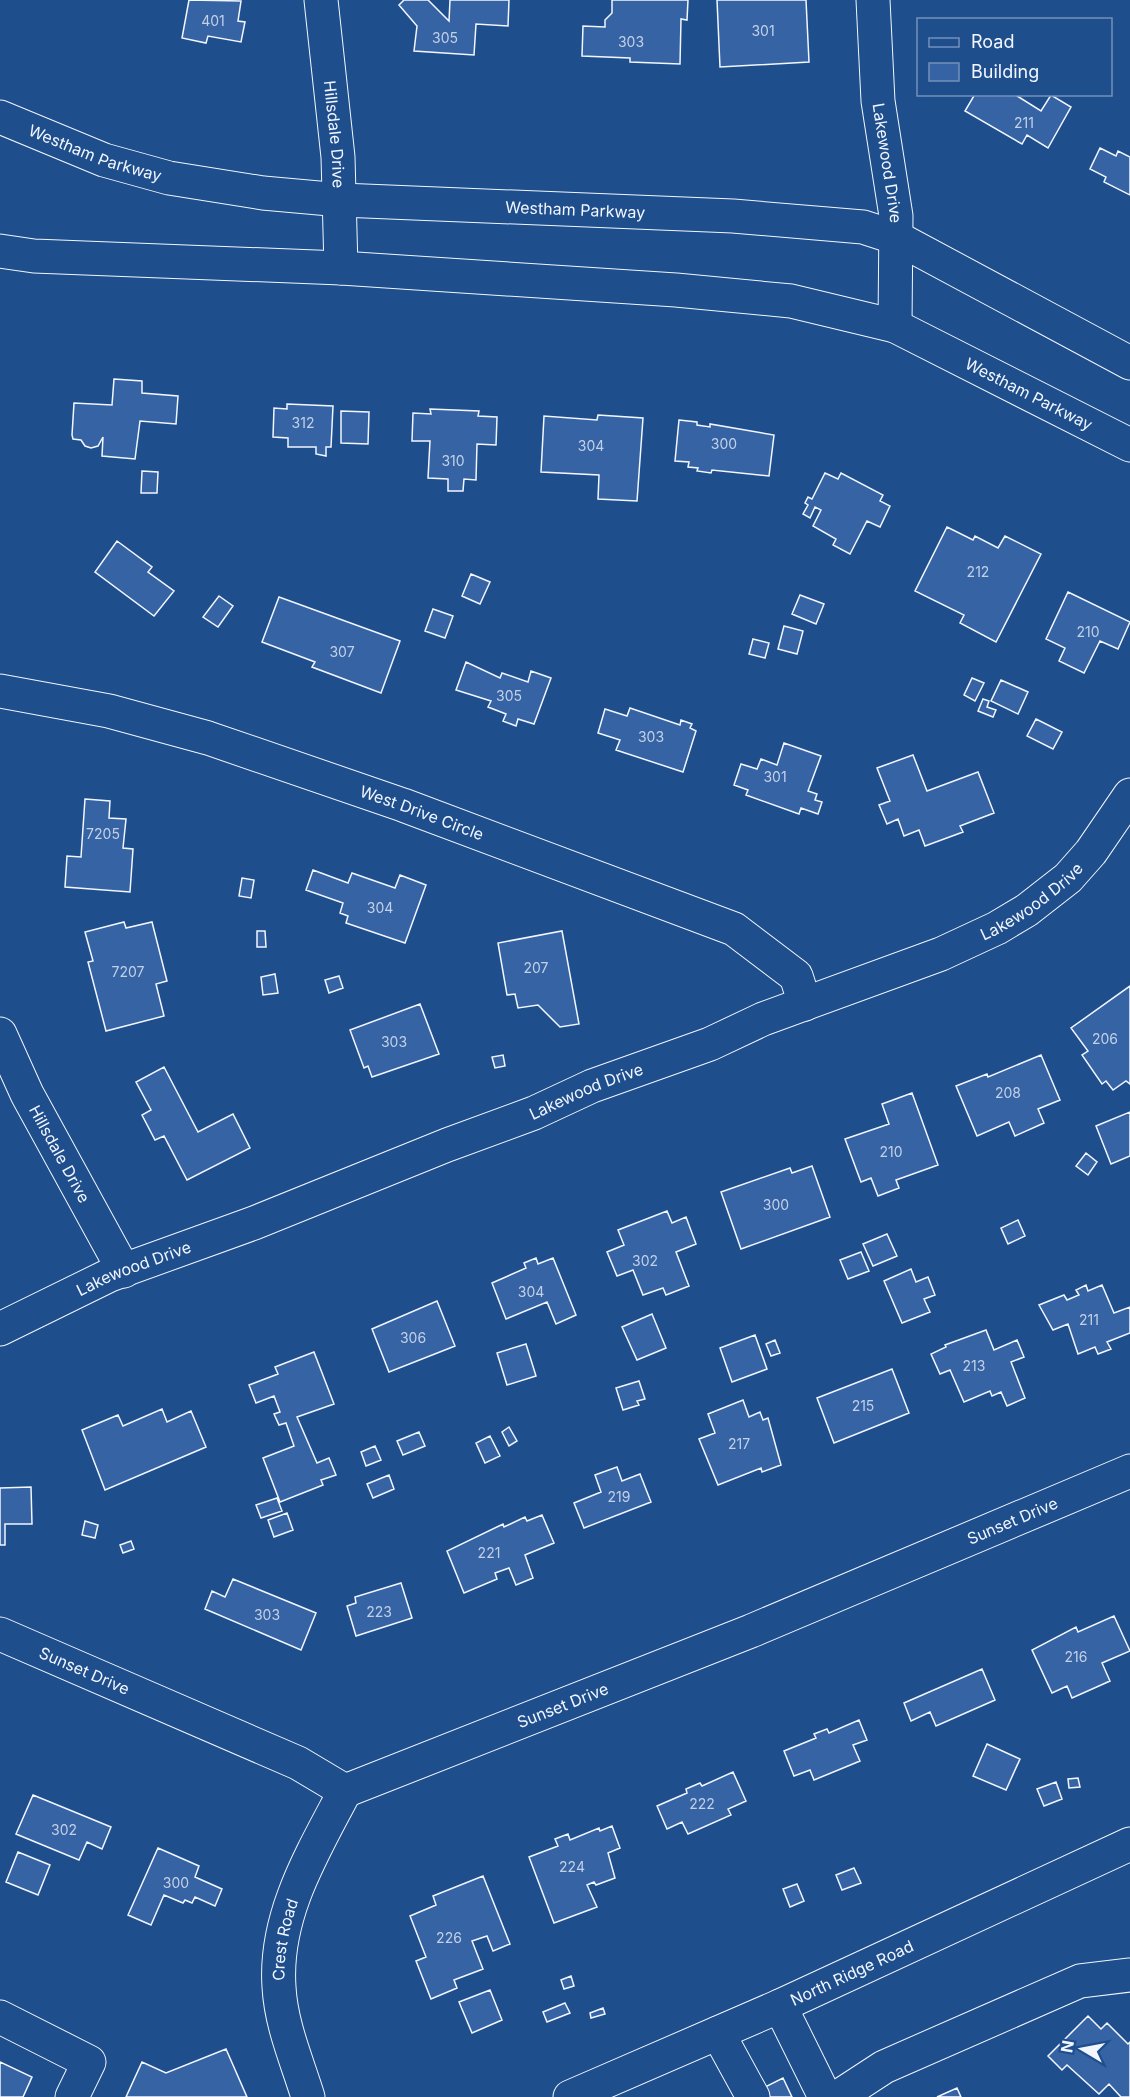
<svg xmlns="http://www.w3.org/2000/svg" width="1130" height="2097" viewBox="0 0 1130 2097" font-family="Inter,sans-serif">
<rect width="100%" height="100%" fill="#1f4e8c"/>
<path fill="#3563a3" stroke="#f2f6ff" stroke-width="1.5" d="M189 0 241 1 238 21 245 22 241 42 208 36 206 43 182 38Z
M404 0H428L449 21 450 0H509L508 26 476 24 474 55 414 51 417 26 399 5Z
M612 0H688L687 20 681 19 680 64 630 62V58L582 56 583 26 605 27V20L612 13Z
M717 0H806L809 62 720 67Z
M975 94H1014L1041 111 1051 95 1071 107 1048 148 1027 135 1022 144 965 111Z
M1100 148 1116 156 1118 151 1130 157V195L1104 182 1106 177 1090 169Z
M114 379 142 381V393L178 396 176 424 140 421 135 459 102 456 103 437 98 446 91 448 85 446 81 440 73 439 72 435 74 403 112 405Z
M287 404 333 406 331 447H326V456L316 454V447H288V438L273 437 274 408 287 409Z
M430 409 479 411 478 416 497 417 496 445 477 444 476 480 464 479 463 491H448V479L428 478 430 441H412L413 413 431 414Z
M341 411 369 412 368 444 341 443Z
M598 415 643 418 637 501 598 499 599 475 541 472 544 416 597 420Z
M679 420 697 422V425L710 427V424L774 435 769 476 712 470 711 473 697 471 698 468 688 467 689 462 675 461Z
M142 471 158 472 157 493H141Z
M825 473 838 479 841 473 883 495 880 501 890 506 880 527 867 521 850 554 833 545 836 539 813 526 821 510 815 507 810 518 803 514 808 505 805 503 808 497 812 499Z
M947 527 973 540 975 536 998 548 1005 536 1041 554 996 642 960 623 964 615 915 591Z
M117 541 152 567 148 572 174 591 154 616 95 572Z
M471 574 490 582 480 604 462 596Z
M1068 592 1130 622 1118 649 1100 641 1084 673 1059 661 1065 648 1046 639Z
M800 595 824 604 816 624 792 614Z
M219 596 233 606 218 627 203 617Z
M279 597 400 641 381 693 312 667 315 662 262 642Z
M433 609 453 616 445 638 425 631Z
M784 626 803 631 797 654 778 649Z
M753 639 769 643 765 658 749 654Z
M466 662 500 678 502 673 528 682 531 671 551 678 534 724 518 719 516 726 503 721 506 714 488 707 491 701 456 690Z
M972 678 984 683 975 701 964 695Z
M1001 680 1028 692 1018 714 991 701Z
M983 699 989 701 987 707 996 710 993 717 978 711Z
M630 708 680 725 681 720 692 724 690 728 696 731 683 772 616 750 620 740 598 733 605 709 627 716Z
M1036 719 1062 732 1053 749 1027 736Z
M784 743 821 756 808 791 817 794 815 800 822 802 818 814 801 808 799 814 746 795 748 790 734 785 741 764 757 769 761 759 777 765Z
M913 755 927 791 978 772 994 813 960 826 963 832 925 846 919 830 904 836 898 819 887 824 879 805 890 801 877 768Z
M85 799 110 801 109 818 126 819 123 848 133 849 130 892 65 887 67 856 81 857Z
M313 870 348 883 352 873 395 888 400 875 426 885 405 943 346 923 348 916 340 913 343 903 306 890Z
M242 878 254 880 251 898 239 896Z
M124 922 126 928 152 922 167 981 156 984 164 1016 106 1031 88 962 93 961 85 932Z
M257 931H265L266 947H257Z
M562 931 579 1024 560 1027 538 1005 518 1008 515 994 507 995 498 943Z
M275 974 278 993 263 995 261 977Z
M339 976 343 988 329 993 325 980Z
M1130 986V1084L1126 1081 1113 1090 1106 1081 1102 1084 1082 1055 1088 1051 1071 1028Z
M420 1004 439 1054 372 1077 368 1066 364 1068 350 1030Z
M503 1055 505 1066 495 1068 492 1057Z
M1041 1055 1060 1100 1038 1109 1044 1123 1015 1136 1009 1122 977 1136 956 1086 987 1074 988 1077Z
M164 1067 198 1132 233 1114 250 1148 187 1180 164 1136 155 1140 142 1115 151 1110 136 1082Z
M912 1093 938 1165 896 1180 899 1188 878 1196 871 1178 861 1182 845 1139 889 1124 882 1104Z
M1130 1112V1156L1111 1164 1096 1126Z
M1086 1153 1097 1162 1088 1175 1076 1166Z
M812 1166 830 1217 741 1249 721 1192 790 1168 792 1173Z
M667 1211 672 1223 686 1217 696 1244 676 1252 689 1286 666 1295 663 1288 643 1295 633 1270 617 1276 607 1252 624 1245 618 1230Z
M1018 1220 1025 1236 1008 1244 1001 1228Z
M887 1234 897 1256 873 1266 863 1244Z
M861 1252 869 1271 848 1279 840 1260Z
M536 1258 538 1264 553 1258 576 1315 556 1324 547 1302 506 1319 492 1283 526 1268 524 1263Z
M911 1269 916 1282 928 1277 935 1295 924 1299 930 1312 902 1323 884 1281Z
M1086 1285 1088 1291 1102 1285 1114 1313 1130 1307V1333L1107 1342 1111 1349 1098 1354 1095 1347 1078 1354 1068 1324 1053 1330 1039 1305 1064 1295 1067 1300 1079 1295 1076 1290Z
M437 1301 455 1346 389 1372 372 1329Z
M652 1314 666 1348 637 1360 622 1327Z
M986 1330 994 1350 1017 1340 1024 1357 1011 1362 1025 1398 1007 1406 1001 1392 992 1396 990 1391 964 1402 950 1370 940 1374 931 1354 946 1347 945 1345Z
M755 1335 767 1369 732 1382 720 1348Z
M775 1340 780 1353 771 1356 766 1344Z
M526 1344 536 1376 507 1385 497 1353Z
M314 1352 334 1404 297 1417 317 1463 329 1458 336 1475 321 1480 323 1485 280 1502 263 1458 294 1446 286 1423 279 1425 274 1414 280 1412 274 1396 256 1403 249 1385 278 1374 275 1367Z
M892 1369 909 1413 834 1443 817 1398Z
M639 1381 645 1399 637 1401 639 1405 623 1410 616 1388Z
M743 1400 749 1417 760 1412 763 1420 768 1418 781 1465 762 1472 761 1468 718 1485 699 1439 715 1433 708 1414Z
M162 1409 167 1422 191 1411 206 1447 105 1490 82 1430 118 1415 123 1426Z
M509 1427 517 1441 509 1446 502 1432Z
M419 1432 425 1446 403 1455 397 1441Z
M490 1436 500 1456 485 1463 476 1443Z
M375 1446 381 1460 366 1466 361 1452Z
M617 1467 622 1481 640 1474 651 1502 584 1528 574 1503 601 1492 595 1475Z
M389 1475 394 1489 373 1498 367 1484Z
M31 1487 32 1524H5V1545H0V1488Z
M277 1498 282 1511 261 1518 256 1505Z
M287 1513 293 1530 274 1537 268 1520Z
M542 1515 554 1543 525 1555 533 1578 516 1585 509 1568 495 1573 497 1579 464 1593 447 1551 503 1524 504 1527 525 1517 527 1521Z
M85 1521 98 1525 95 1538 82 1535Z
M131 1541 134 1549 123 1553 120 1545Z
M233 1579 316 1613 301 1650 205 1609 212 1591 225 1597Z
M401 1583 412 1618 356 1636 347 1606 356 1603 355 1597Z
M1114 1616 1130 1651 1102 1663 1110 1681 1072 1698 1067 1686 1052 1693 1032 1650 1076 1627 1078 1632Z
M982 1669 995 1700 936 1726 930 1712 911 1721 904 1703Z
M859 1720 867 1740 853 1745 860 1761 814 1780 810 1770 794 1776 784 1751 816 1738 814 1734 827 1729 829 1733Z
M987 1744 1020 1759 1006 1790 973 1776Z
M733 1772 746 1801 728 1809 731 1815 688 1834 682 1822 667 1829 657 1806 687 1793 686 1789 700 1783 702 1786Z
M1078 1778 1080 1787 1069 1788 1068 1779Z
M1056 1782 1062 1799 1044 1806 1037 1789Z
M33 1795 111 1827 102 1849 87 1842 79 1860 16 1834Z
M612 1826 620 1848 608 1853 615 1878 596 1885 594 1882 587 1885 597 1907 554 1923 529 1857 558 1846 555 1839 568 1834 570 1840 599 1828 600 1831Z
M158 1848 199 1866 195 1877 222 1889 215 1906 195 1897 192 1903 185 1900 183 1903 164 1895 151 1925 128 1915Z
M18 1852 50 1865 38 1895 6 1882Z
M854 1868 861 1883 842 1890 836 1875Z
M483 1876 510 1944 493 1951 487 1936 472 1941 483 1969 454 1980 457 1988 431 1999 416 1961 426 1957 410 1916 436 1905 433 1896Z
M797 1884 804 1901 790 1907 783 1889Z
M571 1976 574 1986 564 1989 561 1980Z
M490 1990 502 2020 472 2033 459 2002Z
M565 2003 570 2013 547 2022 543 2012Z
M603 2008 605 2014 591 2018 590 2013Z
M1088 2016 1101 2029 1107 2023 1128 2044 1130 2042V2097H1121L1109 2084 1099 2094 1067 2065 1062 2070 1048 2056Z
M226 2049 247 2097H126L142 2062 166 2073Z
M0 2062 32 2077 23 2097H0Z
M783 2078 792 2097H770L765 2087Z
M957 2088 961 2097H937Z"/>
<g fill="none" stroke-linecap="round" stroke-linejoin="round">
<g stroke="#f2f6ff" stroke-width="35">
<g id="minor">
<path id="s1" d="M321 0 338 157 341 268"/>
<path id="s2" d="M873 0 878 101 896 216 895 326"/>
<path id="s3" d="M0 117 104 160 169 178 263 193 341 200 733 216 863 227 897 238 1130 363"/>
<path id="s4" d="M0 251 34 256 341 268 676 290 791 301 895 326 1130 445"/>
<path id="s5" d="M0 691 109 711 208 738 403 805 734 929 796 976 805 1004"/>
<path id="s6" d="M0 1034 27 1094 124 1271"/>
<path id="s7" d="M0 1329 110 1275 254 1223 447 1145 534 1113 592 1086 710 1044 763 1019 941 954 997 928 1027 910 1068 878 1091 852 1130 795"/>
<path id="s8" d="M0 1634 298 1763 345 1791"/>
<path id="s9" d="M345 1791 751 1631 1130 1471"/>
<path d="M780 2006 825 2097"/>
<path d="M0 2017 89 2062 72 2097"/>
<path d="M718 2033 753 2097"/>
<path id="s10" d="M308 2097C297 2061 281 2025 279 1987 274 1915 313 1852 345 1791"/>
<path d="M838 2097 884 2067 1080 1981 1130 1975"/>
</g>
</g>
<g stroke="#f2f6ff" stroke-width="35">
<g id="major">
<path id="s11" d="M570 2097 780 2006 1130 1844"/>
</g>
</g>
<use href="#minor" stroke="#1f4e8c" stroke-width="33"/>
<use href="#major" stroke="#1f4e8c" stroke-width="33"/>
</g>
<g text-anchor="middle" stroke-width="4.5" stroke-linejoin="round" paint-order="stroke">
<g font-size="14" fill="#c3d1e8">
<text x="213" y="26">401</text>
<text x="763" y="36">301</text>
<text x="445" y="43">305</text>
<text x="631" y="47">303</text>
<text x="1024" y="128">211</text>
<text x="303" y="428">312</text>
<text x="724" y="449">300</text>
<text x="591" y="451">304</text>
<text x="453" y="466">310</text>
<text x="978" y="577">212</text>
<text x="1088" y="637">210</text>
<text x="342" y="657">307</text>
<text x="509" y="701">305</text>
<text x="651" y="742">303</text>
<text x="775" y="782">301</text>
<text x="103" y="839">7205</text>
<text x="380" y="913">304</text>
<text x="536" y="973">207</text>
<text x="128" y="977">7207</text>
<text x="1105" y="1044">206</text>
<text x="394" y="1047">303</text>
<text x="1008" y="1098">208</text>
<text x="891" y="1157">210</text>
<text x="776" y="1210">300</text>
<text x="645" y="1266">302</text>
<text x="531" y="1297">304</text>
<text x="1089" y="1325">211</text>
<text x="413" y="1343">306</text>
<text x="974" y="1371">213</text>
<text x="863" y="1411">215</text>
<text x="739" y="1449">217</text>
<text x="619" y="1502">219</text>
<text x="489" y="1558">221</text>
<text x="379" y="1617">223</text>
<text x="267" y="1620">303</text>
<text x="1076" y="1662">216</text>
<text x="702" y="1809">222</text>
<text x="64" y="1835">302</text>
<text x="572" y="1872">224</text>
<text x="176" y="1888">300</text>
<text x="449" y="1943">226</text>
</g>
<g font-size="16" fill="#f2f6ff" stroke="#1f4e8c">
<text dy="6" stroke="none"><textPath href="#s1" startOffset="135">Hillsdale Drive</textPath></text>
<text dy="6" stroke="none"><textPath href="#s3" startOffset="102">Westham Parkway</textPath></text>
<text dy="6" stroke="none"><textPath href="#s2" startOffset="164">Lakewood Drive</textPath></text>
<text dy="6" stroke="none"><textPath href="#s3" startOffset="588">Westham Parkway</textPath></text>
<text dy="6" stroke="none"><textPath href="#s4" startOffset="1050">Westham Parkway</textPath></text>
<text dy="6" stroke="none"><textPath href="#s5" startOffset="440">West Drive Circle</textPath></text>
<text dy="6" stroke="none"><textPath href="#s7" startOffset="1119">Lakewood Drive</textPath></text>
<text dy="6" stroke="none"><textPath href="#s7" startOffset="633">Lakewood Drive</textPath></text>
<text dy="6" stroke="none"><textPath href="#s6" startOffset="134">Hillsdale Drive</textPath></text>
<text dy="6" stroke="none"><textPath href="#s7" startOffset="147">Lakewood Drive</textPath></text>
<text dy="6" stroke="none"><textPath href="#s9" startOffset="720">Sunset Drive</textPath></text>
<text dy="6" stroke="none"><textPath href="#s8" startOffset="92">Sunset Drive</textPath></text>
<text dy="6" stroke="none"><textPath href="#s9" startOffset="234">Sunset Drive</textPath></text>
<text dy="6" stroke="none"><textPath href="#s10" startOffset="162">Crest Road</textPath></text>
<text dy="6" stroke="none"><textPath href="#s11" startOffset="308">North Ridge Road</textPath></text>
</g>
</g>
<rect x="917" y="18" width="195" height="78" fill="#1f4e8c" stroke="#7391ba" stroke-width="1.5"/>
<rect x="929" y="38" width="30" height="9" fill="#1f4e8c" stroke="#7391ba" stroke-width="1.5"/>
<text x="971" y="48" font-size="18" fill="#f2f6ff">Road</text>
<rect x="929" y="63" width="30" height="18" fill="#3563a3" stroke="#7391ba" stroke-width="1.5"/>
<text x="971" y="78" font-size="18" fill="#f2f6ff">Building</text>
<g transform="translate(1082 2049) rotate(280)" stroke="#1f4e8c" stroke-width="4.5" paint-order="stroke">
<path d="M0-4.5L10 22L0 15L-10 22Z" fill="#f2f6ff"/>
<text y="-9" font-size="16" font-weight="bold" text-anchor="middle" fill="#f2f6ff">N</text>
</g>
</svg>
